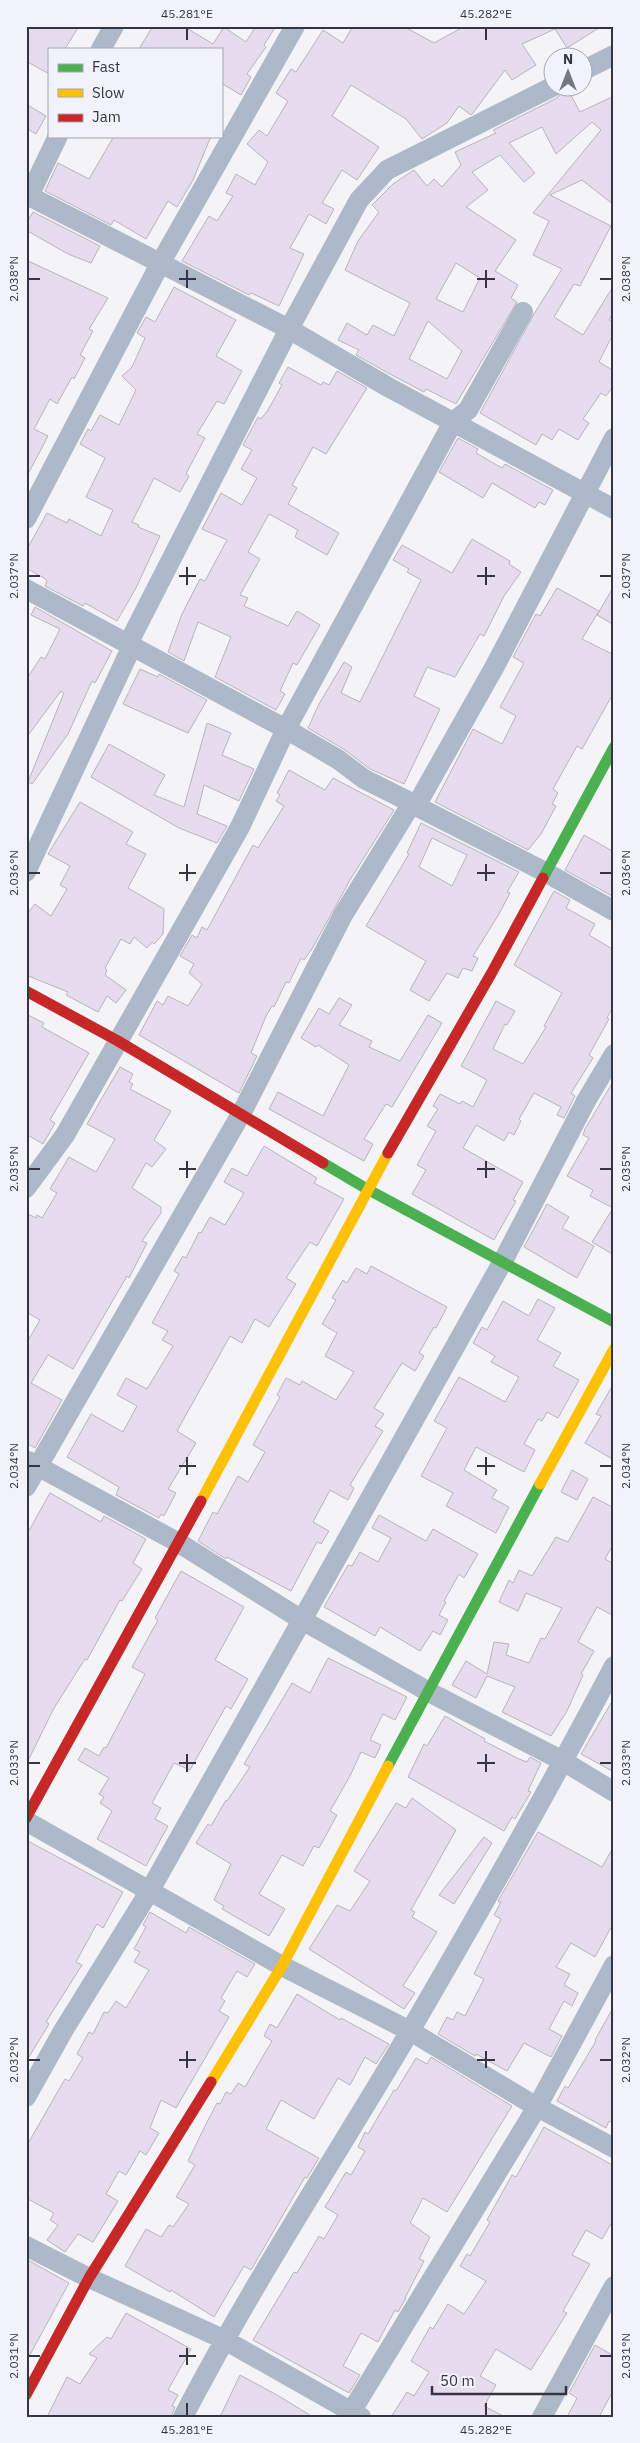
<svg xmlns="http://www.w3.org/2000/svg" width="640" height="2443" viewBox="0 0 640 2443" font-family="'IBM Plex Sans',sans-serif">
<rect width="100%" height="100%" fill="#f4f4f8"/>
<path fill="#e6dcee" stroke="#b7b4bb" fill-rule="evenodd" d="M26 26H79L65 49H49V74L26 61Z
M153 26H183L213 44 224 27 246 42 256 26H276L264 45 266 47 247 74 251 77 241 95 221 83V49H139Z
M353 26H403L434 43 465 26H602L567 48 555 29 522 44 536 65 512 80 505 70 473 113 471 115 459 106 447 123 422 139 406 119 351 85 332 116 379 147 357 180 342 170 322 203 334 209 326 224 309 214 290 248 304 254 279 306 251 293 249 295 182 261 209 216 217 221 233 196 226 193 236 174 255 185 268 162 247 144 259 130 267 136 288 101 276 93 291 69 296 72 323 30 343 43Z
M565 88H567L580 112 614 96V205L582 180 550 195 611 226 580 286 574 284 554 317 583 335 614 285V310L609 320 614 323V332L599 362 614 371V385L606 396 601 393 583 419 589 423 578 440 559 429 552 440 542 434 536 445 480 413 534 314 562 269 533 255 549 221 533 213 601 130 592 122 556 154 542 127 509 143 535 173 524 182 500 155 472 172 488 190 466 207 516 240 495 271 518 285 511 298 517 302 456 404 426 389 424 392 388 373 356 355 359 350 338 340 347 323 367 335 373 325 394 336 410 303 345 270 358 241 379 212 372 205 393 184 414 170 427 186 434 179 442 187 461 165 455 152 496 133 493 130 557 98ZM456 263 480 278 463 312 436 299ZM428 321 462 351 447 379 409 359Z
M26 104 46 116 36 134 26 128Z
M114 136H211L193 180 177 207 168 201 146 239 114 220 111 225 45 191 58 163 89 179Z
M33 212 100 246 91 263 68 254 26 230V224Z
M26 260 108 298 89 329 93 331 80 355 85 358 74 379 72 377 57 404 50 399 34 429 48 436 26 478Z
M174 287 236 320 216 356 242 371 224 404 217 401 197 434 205 438 190 466 186 474 189 476 180 492 154 478 132 522 139 525 138 527 160 536 136 588 117 621 85 603 83 606 45 586 47 581 44 578 26 568V551L47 513 67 523 69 519 101 536 113 510 86 497 105 458 80 444 88 429 91 431 100 415 119 425 136 390 122 376 132 367 145 338 137 333 146 317 155 322Z
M288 367 321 385 323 382 329 385 337 371 367 388 326 454 313 447 292 485 297 488 288 504 339 533 327 555 295 537 298 530 269 514 248 552 260 559 240 595 248 598 244 606 288 626 297 611 320 625 297 665 293 663 280 691 285 694 276 710 215 677 231 637 198 622 184 661 168 652 182 614 200 579 205 581 227 540 202 529 221 493 242 505 257 478 241 469 252 450 243 445 258 417 261 419 268 410 282 385 279 383Z
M458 438 478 449 476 453 502 468 505 464 553 490 545 505 539 502 535 508 492 483 483 498 439 472Z
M472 539 510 561 509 564 521 572 504 596 484 636 480 634 455 677 427 667 414 696 440 709 404 784 370 769 345 750 308 728 319 704 344 662 352 667 341 693 360 702 421 580 407 572 409 569 393 560 402 545 452 573Z
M614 586V625L597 615Z
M557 588 599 611 582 639 614 655V692L582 749 577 746 553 789 558 793 552 804 556 806 541 834 528 850 435 802 473 729 502 744 516 716 500 707 524 663 513 657 536 614 540 616Z
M35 607 112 651 95 683 92 681 68 734 32 784 28 782 64 693 61 691 26 738V680L41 657 45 659 60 629 31 615Z
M140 669 158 677 159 674 207 700 188 733 123 704Z
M207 723 231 733 222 755 254 769 239 801 204 785 197 814 227 826 217 843 179 828 91 777 109 744 165 775 154 795 184 807Z
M289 770 325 790 333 778 394 810 350 880 312 949 304 960 301 958 289 983 286 982 274 1007 272 1006 266 1016 251 1053 257 1056 239 1093 139 1035 157 1001 163 1005 168 996 188 1006 202 984 189 973 194 964 180 956 192 935 197 938 202 927 207 930 253 845 258 848 284 806 276 801 280 795 277 793Z
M80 802 133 832 126 844 146 854 128 888 164 909 163 934 154 944 152 942 147 948 134 937 130 944 121 939 105 968 107 970 105 975 126 990 116 1003 107 996 98 1012 66 995 68 992 26 975V915L35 904 51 916 67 889 60 885 70 866 48 854Z
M421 823 519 872 507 892 510 893 499 914 473 956 478 958 472 971 463 968 458 978 447 973 429 1001 410 990 426 961 366 926 409 854 407 853ZM432 838 467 855 452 886 419 867Z
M584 835 614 852V897L565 870Z
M554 891 570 900 566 908 595 924 589 935 614 950V1004L607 1018 609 1019 589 1055 593 1058 571 1093 575 1096 564 1118 557 1115 561 1107 534 1093 519 1119 521 1121 514 1135 509 1132 504 1141 476 1125 463 1148 523 1182 513 1200 516 1201 494 1240 412 1194 426 1170 417 1165 436 1131 427 1126 438 1109 433 1106 440 1094 460 1104 462 1101 473 1107 487 1080 461 1066 496 1001 515 1011 507 1025 505 1024 493 1049 523 1064 546 1027 544 1026 562 993 514 965Z
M339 998 352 1005 339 1025 372 1041 369 1047 400 1061 428 1015 442 1023 392 1107 386 1104 364 1139 373 1144 364 1161 269 1109 278 1092 323 1116 349 1065 318 1045 316 1047 301 1038 319 1008 329 1014Z
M26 1014 44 1023 42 1027 89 1053 50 1120 55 1123 43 1144 26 1134Z
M120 1067 133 1074 129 1082 133 1084 130 1089 171 1111 154 1140 166 1149 152 1167 146 1163 132 1188 161 1207V1213L142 1241 147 1243 129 1278 127 1276 73 1369 48 1355 31 1383 62 1400 35 1448 26 1443V1344L40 1320 26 1312V1213L36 1218 37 1215 42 1218 57 1193 50 1189 69 1157 96 1172 115 1139 87 1124Z
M614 1080V1255L592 1242 613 1208 590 1196 593 1190 567 1176 589 1138 583 1135 585 1129Z
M264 1146 317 1178 314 1183 344 1199 317 1246 310 1242 286 1278 296 1284 269 1327 255 1319 242 1343 230 1336 177 1431 196 1443 168 1489 176 1493 164 1516 161 1514 159 1518 116 1495 119 1487 67 1457 91 1414 123 1432 137 1406 117 1395 126 1378 147 1389 173 1346 162 1340 168 1331 152 1323 179 1274 174 1271 183 1256 186 1258 199 1232 201 1233 210 1217 225 1225 244 1193 224 1182 232 1168 247 1176Z
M547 1204 569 1217 562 1228 594 1246 577 1278 524 1247Z
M371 1266 447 1307 436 1328 434 1327 419 1353 424 1356 415 1371 402 1363 374 1408 384 1414 375 1426 383 1431 350 1485 354 1488 348 1500 330 1490 313 1522 329 1531 321 1544 317 1542 291 1591 227 1557 226 1559 198 1541 213 1512 217 1514 238 1476 248 1482 265 1452 253 1445 280 1397 277 1395 286 1378 300 1385 302 1381 336 1400 354 1372 325 1356 337 1333 322 1324 336 1300 332 1298 343 1280 347 1283 356 1268 367 1274Z
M538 1299 555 1308 537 1340 561 1353 553 1366 579 1380 558 1418 547 1412 542 1421 538 1419 524 1444 535 1450 524 1472 476 1447 464 1470 497 1490 492 1498 509 1507 496 1533 446 1506 453 1493 421 1476 447 1428 434 1421 459 1377 505 1402 519 1377 491 1362 495 1356 473 1343 482 1327 487 1330 503 1301 529 1316Z
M614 1383V1460L585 1443 601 1416 596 1414Z
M572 1470 588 1479 577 1500 561 1492Z
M50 1493 101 1522 104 1516 146 1539 133 1563 142 1569 122 1601 120 1600 87 1660 85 1659 54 1708 26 1765V1536Z
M593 1497 614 1508V1543L605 1559 614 1564V1616L597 1607 578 1642 594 1651 581 1674 583 1675 567 1711 551 1736 502 1712 515 1687 487 1676 476 1698 452 1685 466 1661 487 1674 494 1642 509 1644 506 1655 529 1663 541 1638 545 1639 562 1608 526 1593 518 1611 499 1602 509 1580 513 1583 519 1570 532 1576 556 1537 568 1542Z
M379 1515 426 1541 433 1529 478 1554 464 1578 459 1574 444 1601 446 1602 439 1615 448 1620 440 1635 433 1631 420 1651 380 1627 375 1636 324 1607 348 1565 352 1566 360 1552 378 1562 391 1538 372 1528Z
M181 1571 244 1607 215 1660 248 1679 231 1709 226 1706 190 1770 174 1763 152 1803 161 1808 155 1819 168 1826 146 1866 97 1839 112 1811 100 1803 104 1797 99 1794 109 1778 78 1760 85 1748 99 1756 104 1747 106 1748 145 1674 132 1667 158 1620 155 1618Z
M328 1658 407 1697 395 1720 383 1714 370 1740 381 1745 375 1758 361 1752 350 1776 330 1811 337 1815 319 1848 314 1846 303 1866 282 1855 259 1894 285 1909 269 1936 222 1909 224 1906 214 1900 231 1864 196 1843 208 1824 211 1826 226 1800 227 1801 250 1767 244 1764 292 1683 310 1693Z
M614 1698V1772L581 1754Z
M445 1716 485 1739 484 1741 519 1759 527 1762 530 1757 541 1763 528 1791 531 1792 515 1819 512 1817 504 1831 408 1777 424 1744 427 1746Z
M412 1798 456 1830 411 1910 415 1912 412 1917 437 1932 403 1986 415 1993 404 2009 309 1949 337 1905 350 1911 370 1881 354 1871 396 1803 406 1808Z
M538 1832 602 1867 614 1846V1922L595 1957 571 1943 556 1967 570 1974 564 1985 578 1993 572 2006 564 2001 549 2029 562 2036 551 2057 524 2043 507 2071 476 2054 475 2056 438 2034 447 2017 453 2020 457 2012 465 2016 484 1979 474 1974 501 1919 494 1915 501 1902 498 1901Z
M484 1837 492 1843 454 1904 439 1895Z
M26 1840 123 1892 103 1928 97 1924 94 1929 76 1962 82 1965 46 2022 49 2024 26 2062Z
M150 1912 186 1933 189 1927 255 1964 247 1977 237 1971 221 1998 225 2001 219 2011 229 2017 176 2108 161 2100 150 2128 159 2133 146 2155 140 2151 126 2175 119 2171 106 2194 118 2201 93 2242 78 2234 65 2252 47 2240 58 2225 50 2220 54 2213 26 2198V2147L65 2079 69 2081 83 2058 77 2054 89 2032 93 2034 104 2012 108 2013 116 2001 126 2008 149 1970 134 1962 140 1952 134 1949 146 1927 143 1925Z
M297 1994 340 2020 341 2018 389 2044 376 2064 365 2057 350 2085 338 2078 314 2119 281 2100 266 2129 319 2158 307 2178 305 2177 251 2270 244 2266 214 2317 171 2290 170 2292 125 2266 146 2229 161 2237 169 2225 173 2227 189 2204 176 2197 195 2165 188 2161 206 2124 217 2103 220 2104 226 2092 231 2094 238 2083 245 2087 272 2041 264 2036 270 2024 277 2028Z
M614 2006V2124L609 2121 606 2128 557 2101 565 2086 568 2088 596 2041 595 2040Z
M431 2057 512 2106 447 2212 423 2198 410 2223 430 2237 419 2259 424 2261 405 2298H406L398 2312 395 2310 378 2342 361 2333 343 2366 360 2375 349 2393 253 2340 294 2272 297 2273 319 2236 324 2239 338 2215 325 2207 346 2172 351 2175 365 2151 358 2147 365 2132 368 2134 394 2090 396 2091 416 2058 427 2064Z
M544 2127 614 2166V2219L602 2239 586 2230 572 2255 590 2264 563 2311 567 2313 531 2370 496 2349 480 2376 496 2385 484 2406 505 2417H391L407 2392 414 2396 429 2372 411 2361 430 2327 433 2329 448 2304 464 2314 486 2281 460 2266 467 2254 470 2256 490 2222 487 2220 512 2175 516 2177Z
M26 2259 69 2283 26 2362Z
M126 2313 191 2349 168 2390 178 2395 172 2406 175 2407 171 2417H47L67 2377 80 2384 97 2358 89 2354 107 2337 111 2339Z
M595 2345 614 2356V2389L599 2417H567L577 2398 569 2393Z
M240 2375 277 2395 313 2417H220Z"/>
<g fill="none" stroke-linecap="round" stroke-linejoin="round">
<path stroke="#adb9c8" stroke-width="20" d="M101 49 114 26
M582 71 614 55
M58 136 29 196 289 329 388 387 614 509
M26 519 161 262 295 26
M26 589 286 729 339 760 364 779 412 803
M128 644 289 329 359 200 387 170 552 87
M416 806 547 873 614 911
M26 872 132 646
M26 1188 65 1135 240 827 286 729 453 422 468 410 523 312
M28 1461 179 1543 302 1620 429 1692 563 1761 614 1792
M26 1487 241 1114 343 915 412 803 416 806 495 666 614 438
M26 1821 282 1966 410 2031 537 2107 614 2148
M26 2097 63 2031 149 1892 302 1620 503 1261 586 1101 614 1054
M26 2246 89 2278 223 2339 361 2417
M183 2417C252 2284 334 2160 410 2031 480 1911 549 1789 614 1666
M348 2417 537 2107 614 1965
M542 2417 614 2286"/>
<path stroke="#4caf50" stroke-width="11" d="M543 878 614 747
M323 1163 367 1189 614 1322
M388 1766 540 1484"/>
<path stroke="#ffc107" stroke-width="11" d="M540 1484 614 1349
M201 1501 388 1153
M211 2082 282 1966 388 1766"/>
<path stroke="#c62828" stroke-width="11" d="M26 991 118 1041 323 1163
M388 1153 491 974 543 878
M26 1818 201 1501
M26 2395 89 2278 211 2082"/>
</g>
<path fill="none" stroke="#343442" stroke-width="2" d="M187 28V40M486 28V40M187 270V288M486 270V288M28 279H40M179 279H196M477 279H495M600 279H612M187 567V585M486 567V585M28 576H40M179 576H196M477 576H495M600 576H612M187 864V881M486 864V881M28 873H40M179 873H196M477 873H495M600 873H612M187 1161V1178M486 1161V1178M28 1169H40M179 1169H196M477 1169H495M600 1169H612M187 1457V1475M486 1457V1475M28 1466H40M179 1466H196M477 1466H495M600 1466H612M187 1754V1772M486 1754V1772M28 1763H40M179 1763H196M477 1763H495M600 1763H612M187 2051V2068M486 2051V2068M28 2060H40M179 2060H196M477 2060H495M600 2060H612M187 2348V2365M28 2356H40M179 2356H196M600 2356H612M187 2403V2416M486 2403V2416"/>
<rect width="640" height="2443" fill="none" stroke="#f2f2fa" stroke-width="55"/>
<rect x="48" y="48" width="175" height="90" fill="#f2f2fa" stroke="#a6a6b0"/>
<rect x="58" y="64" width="25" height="8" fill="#4caf50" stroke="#a6a6b0"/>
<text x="92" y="72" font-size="15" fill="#343442">Fast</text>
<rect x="58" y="89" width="25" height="8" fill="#ffc107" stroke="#a6a6b0"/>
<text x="92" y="98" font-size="15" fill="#343442">Slow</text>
<rect x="58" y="114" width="25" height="8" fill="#c62828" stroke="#a6a6b0"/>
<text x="92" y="122" font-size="15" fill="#343442">Jam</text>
<g transform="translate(568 72)"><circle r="24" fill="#f2f2fa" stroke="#a6a6b0"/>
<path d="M0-4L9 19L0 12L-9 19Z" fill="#777782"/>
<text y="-8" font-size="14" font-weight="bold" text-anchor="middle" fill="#343442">N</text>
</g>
<path d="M432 2386v8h134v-8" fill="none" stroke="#343442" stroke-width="2.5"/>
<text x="440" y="2386" font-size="15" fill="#343442" stroke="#f2f2fa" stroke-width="4" paint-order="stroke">50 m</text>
<rect x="28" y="28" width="584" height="2388" fill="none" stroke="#343442" stroke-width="2"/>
<g font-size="12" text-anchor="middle" fill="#343442">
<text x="187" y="18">45.281°E</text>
<text x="486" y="18">45.282°E</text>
<text transform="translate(14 279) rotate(-90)" y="4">2.038°N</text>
<text transform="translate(626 279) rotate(-90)" y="4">2.038°N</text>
<text transform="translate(14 576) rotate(-90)" y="4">2.037°N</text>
<text transform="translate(626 576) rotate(-90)" y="4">2.037°N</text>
<text transform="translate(14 873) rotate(-90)" y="4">2.036°N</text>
<text transform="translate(626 873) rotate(-90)" y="4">2.036°N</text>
<text transform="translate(14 1169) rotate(-90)" y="4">2.035°N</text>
<text transform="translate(626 1169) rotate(-90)" y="4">2.035°N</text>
<text transform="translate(14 1466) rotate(-90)" y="4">2.034°N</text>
<text transform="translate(626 1466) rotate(-90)" y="4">2.034°N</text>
<text transform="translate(14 1763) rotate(-90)" y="4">2.033°N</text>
<text transform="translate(626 1763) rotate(-90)" y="4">2.033°N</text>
<text transform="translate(14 2060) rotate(-90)" y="4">2.032°N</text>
<text transform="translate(626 2060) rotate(-90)" y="4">2.032°N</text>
<text transform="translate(14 2356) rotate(-90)" y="4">2.031°N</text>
<text transform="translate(626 2356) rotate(-90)" y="4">2.031°N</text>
<text x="187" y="2434">45.281°E</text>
<text x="486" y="2434">45.282°E</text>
</g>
</svg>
